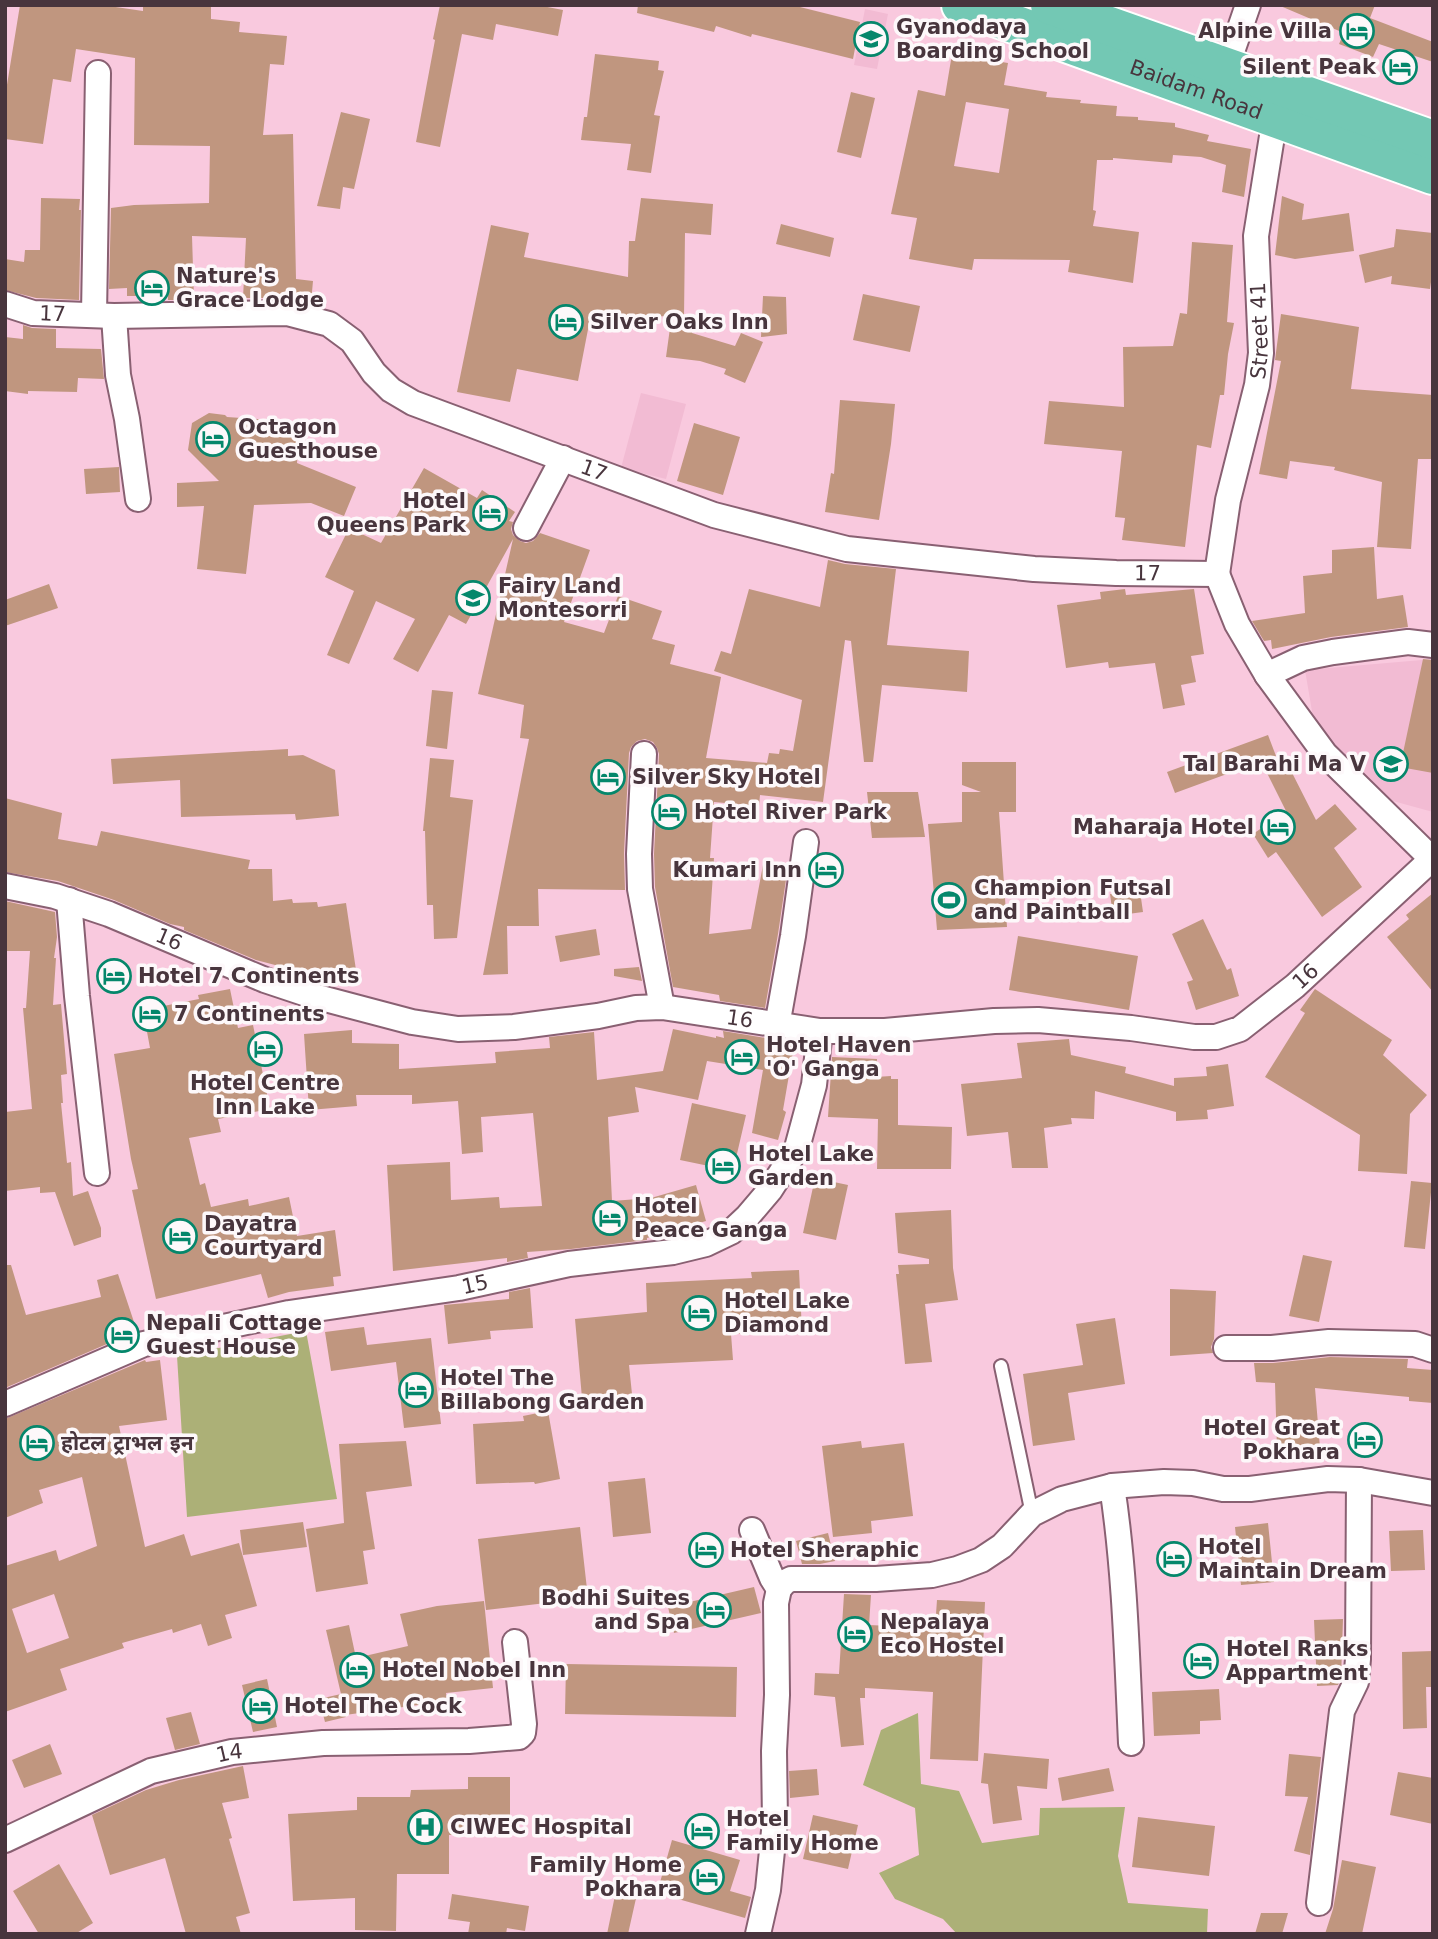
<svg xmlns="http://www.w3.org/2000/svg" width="1438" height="1939" viewBox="0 0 1438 1939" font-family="'DejaVu Sans','Noto Sans Devanagari',sans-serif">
<rect width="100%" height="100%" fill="#f9c9de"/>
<path fill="#f2bbd3" d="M865 9 888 14 877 69 854 65Z
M641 393 686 404 666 479 621 468Z
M1422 660 1433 661V812L1382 798 1315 729 1305 670Z"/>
<path fill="#acb077" d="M306 1331 337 1499 187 1517 177 1356Z
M918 1713 921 1784 959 1791 982 1843 1039 1835 1040 1808 1125 1807 1118 1856 1128 1903 1208 1909 1207 1934H1145L1140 1932 1139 1934H957L943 1919 895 1899 879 1873 919 1855 915 1808 863 1785 881 1730Z"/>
<path fill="#c0967f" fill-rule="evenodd" d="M20 5H102L143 11V5H211V19L240 22 239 32 287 36 284 65 270 64 263 135 293 134 296 279 313 281 311 303 287 298H243L246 238 192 236 194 300H168V296H127V288L109 289 111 208 134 205 209 203 210 146 134 145 135 58 76 49 71 82 53 79 43 144 5 139V97Z
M440 5H537L563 10 558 36 496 24 493 40 462 34 440 147 416 142 435 40 433 39Z
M638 5H792L860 22 853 59 752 34 751 37 716 26 714 32 637 13Z
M1278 5H1375L1370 18 1433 42V62L1379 44 1373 57 1339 44 1344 33Z
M595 54 659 61 658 70 664 71 654 115 660 116 651 173 627 170 631 144 581 140 584 117H587Z
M952 54 1008 63 1004 85 1047 92 1046 97 1081 100 1080 103 1117 106 1116 116 1138 117V120L1175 123V127L1209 135 1207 141 1251 149 1244 197 1222 192 1226 165 1201 157 1173 155 1172 163 1113 158V160H1097L1093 210 1096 211 1093 226 1139 232 1133 283 1068 272 1070 260 974 259 972 270 909 259 917 218 891 214 918 90 945 96ZM966 102 1009 109 999 173 954 166Z
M851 92 875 98 861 158 837 152Z
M341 112 370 119 354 189 343 187 340 209 317 206Z
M1282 196 1304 204 1302 220 1349 213 1354 251 1295 259 1275 255Z
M41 198 80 199 79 210H81L79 300 36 298 5 290V259L24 262 25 250H40Z
M641 198 713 204 711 235 685 233 684 317 591 314 578 381 517 369 510 402 457 392 491 225 529 233 524 257 628 277 629 241H635Z
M781 224 834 238 830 257 776 244Z
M1396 229 1433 233V268L1430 289 1391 284 1392 276 1365 283 1359 255 1394 247Z
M1192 242 1233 245 1227 322 1234 323 1228 354 1224 395H1220L1211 448 1197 445 1185 547 1122 540 1125 518 1115 517 1122 451 1044 444 1049 401 1124 407 1123 347 1173 346 1180 313 1187 314Z
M863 294 920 306 910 352 853 340Z
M763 296 786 297 787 334 761 337Z
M1281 314 1359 327 1351 389 1433 395V459H1418L1411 549 1377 547 1382 482 1334 470 1335 467 1290 461 1287 479 1259 474 1281 361 1275 360Z
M23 325 32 328 56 329V348L101 349 104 379 78 378 77 392 28 391V394L5 391V337L23 339Z
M670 328 692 331V333L735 346 741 333 763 342 745 383 724 374 726 369 700 361 666 357Z
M840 400 895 404 891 444 879 520 825 512 831 473 834 474Z
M209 413 225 415 227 417 300 422 297 463 356 487 344 516 311 503 254 505 246 574 197 569 204 506 177 507V483L219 481 188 450 192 423Z
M694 423 740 437 723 495 677 481Z
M119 467 120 492 86 494 84 469Z
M424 468 477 498 482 490 515 512 509 521 513 522 511 529 513 535 520 541 526 543 533 541 540 533 590 550 564 622 604 633 618 596 662 611 652 639 675 645 670 664 721 677 706 758 767 763 769 753 779 754 780 749 793 751 802 700 714 671 721 651 731 654 749 589 820 607 828 560 845 564 896 569 887 645 969 651 967 692 882 685 873 762H864L851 641 845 640 823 802 760 795 759 806 714 802 710 858H714L709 934 751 929 763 865 788 866 778 934 765 1008 720 1001 719 995 673 987 655 887 654 854 659 754 657 748 653 742 645 739 637 741 631 747 629 753 624 853 625 890 538 889 539 926H507L508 974 483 975 529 739 520 738 524 705 478 694 513 539 466 624 449 615 418 672 393 659 415 619 376 601 349 664 327 655 354 591 325 577 349 528 381 543Z
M1374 547 1377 599 1403 595 1408 627 1331 637 1272 649 1271 640 1264 641 1252 621 1305 613 1303 576 1332 573V550Z
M49 584 58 608 5 626V600Z
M1125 589 1126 595 1194 589 1204 654 1191 656 1196 682 1181 685 1185 705 1163 709 1155 663 1109 668 1108 662 1066 668 1057 605 1101 599 1100 592Z
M1423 659 1433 660V773L1400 767Z
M432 690 453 692 447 749 426 746Z
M1268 735 1276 756 1175 793 1167 772Z
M288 749V756L303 755 335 770 339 816 296 820 295 814 181 817 180 780 113 784 111 759Z
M1284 757 1316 820 1335 804 1357 829 1334 848 1362 887 1322 917 1276 852 1268 858 1253 834 1286 811 1264 767Z
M430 758 454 760 450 797 473 800 457 938 434 939 433 905H427L425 831H423Z
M962 762H1016V812H999L1007 927 937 930 928 824 962 822V792H981L962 785Z
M867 792H918L925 837 872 838Z
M5 798 62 813 58 839 97 846 101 831 250 860 248 869H272L273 901 292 899 293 903 317 902 318 907 346 903 356 970 317 976 256 960 184 930V927L170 924 114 900 58 881 5 872Z
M1140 891 1143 912 1113 916 1110 894Z
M1433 893V992L1387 937 1409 919 1406 915Z
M5 901 55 912 57 937 54 958H56L53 1005 61 1004 67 1074 61 1075 63 1103H61L67 1163 71 1162 73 1196 88 1191 101 1228V1237L74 1246 55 1192 40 1193V1187L5 1191V1112L32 1109 23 1008H26L30 951H5Z
M1203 919 1227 970 1231 968 1239 996 1196 1010 1187 982 1193 980 1172 934Z
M596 929 600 955 560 962 555 936Z
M1018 936 1138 956 1129 1010 1009 990Z
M639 967 642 981 614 976V969Z
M230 989 238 1028 253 1025 270 1109 218 1119 221 1132 189 1138 200 1185 205 1183 211 1207 248 1199 249 1206 289 1197 297 1236 335 1230 341 1276 333 1277 334 1286 289 1292 268 1298 261 1274 156 1299 132 1190 138 1189 131 1159 114 1054 150 1048 143 1010 199 999 198 995Z
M1315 989 1392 1040 1383 1055 1427 1095 1410 1114 1407 1174 1358 1171 1360 1135 1265 1077 1305 1013 1300 1010Z
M673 1029 716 1038V1036L724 1038 723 1031 766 1038V1041L794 1046 783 1110 786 1112 778 1140 752 1133 763 1070 707 1061 698 1100 635 1087 639 1112 608 1117 612 1201 651 1198 696 1185 706 1221 647 1238V1240L571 1249 527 1252 528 1258 507 1262V1258L393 1271 387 1165 450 1162 451 1200 499 1197 500 1208 542 1206 533 1113 481 1117 483 1152 462 1154 458 1101 412 1104V1095H356L357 1106 309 1110 304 1034 352 1030V1043L399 1044V1069L496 1063 495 1052 550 1048 549 1037 594 1032 597 1080 663 1071Z
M1069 1039 1071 1055 1126 1067 1125 1073 1174 1086V1078L1207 1076 1206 1067 1228 1064 1234 1106 1207 1110 1208 1119 1176 1121V1112L1095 1091 1094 1119 1071 1118 1072 1124 1044 1128 1048 1168H1012L1008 1132 967 1136 961 1084 1022 1078 1017 1043Z
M832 1057 877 1059 876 1077 891 1076V1079H898V1125L952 1127 951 1169H877L878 1119 828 1117Z
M692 1103 746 1115 733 1171 680 1160Z
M815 1178 848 1185 836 1240 803 1233Z
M1411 1181 1432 1183 1425 1249 1404 1247Z
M951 1210 953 1268 958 1300 925 1304 932 1362 905 1364 896 1274H899L898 1265 929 1264V1259L898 1253 895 1213Z
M1303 1255 1332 1261 1319 1322 1289 1316Z
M5 1265H11L26 1315 101 1297 97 1280 118 1274 137 1331 5 1388Z
M799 1270 802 1331 731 1334 733 1360 629 1365 632 1394 582 1398 575 1319 647 1312 646 1283 752 1278 751 1272Z
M530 1288 533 1328 490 1331 491 1339 448 1344 444 1305 509 1299V1292Z
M1170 1289 1216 1291 1214 1339 1211 1347 1213 1353 1170 1356Z
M1115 1318 1125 1384 1068 1393 1075 1440 1033 1446 1023 1374 1083 1365 1076 1324Z
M364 1327 367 1345 431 1338 441 1424 404 1428 396 1362 331 1371 325 1332Z
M1330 1357 1408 1359 1407 1368 1433 1370V1403L1409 1401V1397L1315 1388 1320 1448 1277 1449 1275 1383 1256 1382 1254 1363H1273Z
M145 1360 146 1362 160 1360 167 1420 119 1426 145 1547 184 1534 191 1556 239 1543 257 1606 225 1615 232 1638 208 1646 201 1624 173 1633 172 1629 122 1643 124 1648 60 1669 67 1690 5 1712V1566L56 1550 59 1561 97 1546 82 1477 39 1490 43 1503 5 1518V1419ZM54 1594 69 1638 27 1653 12 1609Z
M548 1411 560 1479 535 1484 534 1482 476 1484 473 1424 524 1421 523 1416Z
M406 1441 412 1486 366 1492 375 1549 363 1551 368 1584 316 1592 306 1529 344 1523 339 1444Z
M861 1441 862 1448 904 1443 913 1516 871 1521 872 1533 833 1537 822 1446Z
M645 1478 651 1533 613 1537 608 1482Z
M303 1522 307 1547 243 1555 240 1530Z
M1268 1523 1274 1582 1241 1585 1235 1527Z
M580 1527 588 1598 486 1610 478 1539Z
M1423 1530 1425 1570 1391 1571 1389 1531Z
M828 1533 835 1561 820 1564H802L796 1541Z
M754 1587 761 1613 674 1633 668 1607Z
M844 1594 871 1595 869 1625 935 1628 937 1600 985 1602 978 1761 930 1759 933 1692 865 1688V1698H860L864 1745 841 1747 835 1697 814 1695 815 1673 839 1674Z
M484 1601 493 1688 446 1693 447 1701 345 1715 346 1717 325 1722 319 1699 341 1694 326 1630 349 1625 356 1658 408 1646 400 1614 437 1606Z
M1343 1619 1341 1678 1338 1685 1317 1686 1314 1620Z
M1433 1651V1687H1426L1427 1728 1403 1729 1402 1652Z
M566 1664 737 1667 736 1717 565 1714Z
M267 1679 277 1727 253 1732 242 1685Z
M1219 1689 1221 1720 1200 1721V1734L1154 1736 1152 1692Z
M191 1712 200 1744 175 1750 166 1718Z
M50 1744 62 1774 24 1788 12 1760Z
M984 1753 1049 1759 1047 1789 1017 1786 1022 1820 993 1824 988 1784 981 1783Z
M1289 1754 1321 1757 1310 1855 1294 1851 1308 1797 1285 1796Z
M243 1766 249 1798 222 1803 232 1838 229 1839 250 1913 236 1917 241 1934H186L165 1858 110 1875 92 1815 146 1790 179 1780Z
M1109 1768 1114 1791 1062 1801 1058 1778Z
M817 1769 819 1795 790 1798 789 1771Z
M1398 1772 1433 1778V1824L1390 1815Z
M468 1777H510V1835H449V1874H397L396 1931 355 1930V1898L293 1901 288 1814 357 1810V1797H410L411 1790 468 1789Z
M813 1815 858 1825 848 1869 803 1859Z
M1138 1817 1215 1826 1209 1876 1132 1867Z
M672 1840 740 1860 730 1891 751 1897 745 1918 657 1893Z
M1342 1860 1376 1867 1362 1934H1325L1333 1909Z
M59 1864 93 1923 75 1934H39L13 1891Z
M618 1881 639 1885 628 1934H607Z
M452 1894 529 1906 525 1931 507 1928 506 1934H468L470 1922 448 1919Z
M1261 1913H1288L1282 1934H1255Z"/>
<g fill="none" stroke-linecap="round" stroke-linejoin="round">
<g stroke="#896072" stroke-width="16">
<path id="lane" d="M1001 1366 1032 1514"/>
</g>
<g stroke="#896072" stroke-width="28">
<g id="street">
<path d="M1227 66 1248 5"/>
<path id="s1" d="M5 304 33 313 114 316 287 313 329 324 352 341 374 373 391 390 413 403 714 515 847 549 1034 569 1116 573 1217 574"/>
<path d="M94 315 98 73"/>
<path d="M114 316 118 375 127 419 138 499"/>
<path d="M526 528 563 458"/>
<path id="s2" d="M1217 574 1228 500 1257 385 1261 353 1256 236 1277 105"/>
<path d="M1217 574 1237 624 1267 675 1325 754 1433 860"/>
<path d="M1267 675 1303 658 1333 652 1408 642 1433 645"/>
<path d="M644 754 639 854 640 889 662 1007"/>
<path id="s3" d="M5 886 55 896 109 914 265 980 310 995 412 1022 458 1029 514 1027 598 1016 636 1008 662 1007 820 1031H885L994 1021 1038 1020 1131 1028 1194 1037H1216L1240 1029 1295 986 1432 859"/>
<path d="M69 900 77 996 97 1173"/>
<path d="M777 1026 793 936 806 842"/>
<path d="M1226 1348H1272L1329 1342 1415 1344 1433 1350"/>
<path id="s4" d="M5 1404 144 1344 289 1313 459 1288 569 1264 673 1252 706 1244 731 1232 747 1217 770 1190 797 1148 814 1085 820 1031"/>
<path d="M1112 1486C1125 1571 1127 1657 1131 1743"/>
<path d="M752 1530 772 1578 779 1589"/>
<path id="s5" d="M5 1840 151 1771 232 1752 323 1743 469 1741 519 1737 523 1733 524 1724 515 1642"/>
<path d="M1319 1903 1342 1711 1356 1682 1358 1659 1359 1480"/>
<path d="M758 1934 768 1890 775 1821 774 1751 777 1695 776 1603 779 1589 785 1582 791 1579H876L932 1575 957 1569 981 1560 1002 1546 1032 1514 1062 1499 1112 1486 1164 1482 1193 1483 1223 1489H1250L1328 1479 1359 1480 1433 1493"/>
</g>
</g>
<g stroke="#fff" stroke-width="42">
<g id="primary">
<path id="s6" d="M961 5 1433 175"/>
<path d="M1050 5 1433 140"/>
</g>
</g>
<use href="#lane" stroke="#fff" stroke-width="12"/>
<use href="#street" stroke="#fff" stroke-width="24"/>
<use href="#primary" stroke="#73c8b4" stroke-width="38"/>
</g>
<defs>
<g id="hotel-ring" transform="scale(1.75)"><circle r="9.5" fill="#fdf8fa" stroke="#05876b" stroke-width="1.5"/><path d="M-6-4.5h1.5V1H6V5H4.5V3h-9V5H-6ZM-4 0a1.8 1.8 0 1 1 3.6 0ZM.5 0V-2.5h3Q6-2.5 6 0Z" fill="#05876b"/></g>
<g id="school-ring" transform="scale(1.75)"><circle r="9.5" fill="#fdf8fa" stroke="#05876b" stroke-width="1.5"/><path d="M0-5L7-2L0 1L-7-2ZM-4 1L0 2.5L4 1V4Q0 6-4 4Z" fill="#05876b"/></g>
<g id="stadium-ring" transform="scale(1.75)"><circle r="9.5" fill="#fdf8fa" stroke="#05876b" stroke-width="1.5"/><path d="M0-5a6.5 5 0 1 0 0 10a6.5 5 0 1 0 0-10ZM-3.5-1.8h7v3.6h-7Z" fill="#05876b"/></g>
<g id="hospital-ring" transform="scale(1.75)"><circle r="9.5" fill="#fdf8fa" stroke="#05876b" stroke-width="1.5"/><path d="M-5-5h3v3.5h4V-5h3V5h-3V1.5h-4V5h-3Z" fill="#05876b"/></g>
</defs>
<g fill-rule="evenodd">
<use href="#hotel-ring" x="1357" y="31"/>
<use href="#school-ring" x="871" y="39"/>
<use href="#hotel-ring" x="1400" y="67"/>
<use href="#hotel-ring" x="152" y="288"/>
<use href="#hotel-ring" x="566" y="322"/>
<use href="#hotel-ring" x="213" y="439"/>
<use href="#hotel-ring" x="490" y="513"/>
<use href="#school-ring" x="473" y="598"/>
<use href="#school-ring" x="1391" y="764"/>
<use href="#hotel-ring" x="608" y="777"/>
<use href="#hotel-ring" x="669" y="812"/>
<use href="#hotel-ring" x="1278" y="827"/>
<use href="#hotel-ring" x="826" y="870"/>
<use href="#stadium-ring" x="949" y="900"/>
<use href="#hotel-ring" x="114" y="976"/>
<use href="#hotel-ring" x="150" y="1014"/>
<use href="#hotel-ring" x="265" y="1049"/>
<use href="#hotel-ring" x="742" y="1057"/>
<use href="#hotel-ring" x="723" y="1166"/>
<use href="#hotel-ring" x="610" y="1218"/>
<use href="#hotel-ring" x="180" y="1236"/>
<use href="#hotel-ring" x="699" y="1313"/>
<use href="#hotel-ring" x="122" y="1335"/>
<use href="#hotel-ring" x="416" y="1390"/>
<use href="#hotel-ring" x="1365" y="1440"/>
<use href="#hotel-ring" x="37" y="1443"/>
<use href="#hotel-ring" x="706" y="1550"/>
<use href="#hotel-ring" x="1174" y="1559"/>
<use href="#hotel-ring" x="714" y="1610"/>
<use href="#hotel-ring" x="855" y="1634"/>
<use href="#hotel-ring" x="1201" y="1661"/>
<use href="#hotel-ring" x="357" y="1670"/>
<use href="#hotel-ring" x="260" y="1706"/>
<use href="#hospital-ring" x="425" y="1827"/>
<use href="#hotel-ring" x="702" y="1831"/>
<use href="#hotel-ring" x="707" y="1877"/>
</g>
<g text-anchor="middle" stroke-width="7" stroke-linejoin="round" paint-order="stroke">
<g font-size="21" font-weight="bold" fill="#48353d" stroke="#fdf8fa" text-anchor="start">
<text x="896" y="34">Gyanodaya<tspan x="896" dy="24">Boarding School</tspan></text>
<text x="1332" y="38" text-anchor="end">Alpine Villa</text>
<text x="1376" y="74" text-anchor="end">Silent Peak</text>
<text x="176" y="283">Nature's<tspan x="176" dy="24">Grace Lodge</tspan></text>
<text x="590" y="329">Silver Oaks Inn</text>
<text x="238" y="434">Octagon<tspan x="238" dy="24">Guesthouse</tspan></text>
<text x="466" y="508" text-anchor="end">Hotel<tspan x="466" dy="24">Queens Park</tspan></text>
<text x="498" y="593">Fairy Land<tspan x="498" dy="24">Montesorri</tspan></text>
<text x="1366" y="771" text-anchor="end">Tal Barahi Ma V</text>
<text x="632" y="784">Silver Sky Hotel</text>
<text x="694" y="819">Hotel River Park</text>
<text x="1254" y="834" text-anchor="end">Maharaja Hotel</text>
<text x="802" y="877" text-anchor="end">Kumari Inn</text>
<text x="974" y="895">Champion Futsal<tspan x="974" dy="24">and Paintball</tspan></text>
<text x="138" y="983">Hotel 7 Continents</text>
<text x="174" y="1021">7 Continents</text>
<text x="766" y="1052">Hotel Haven<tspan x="766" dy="24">'O' Ganga</tspan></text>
<text x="265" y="1090" text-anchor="middle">Hotel Centre<tspan x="265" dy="24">Inn Lake</tspan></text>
<text x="748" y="1161">Hotel Lake<tspan x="748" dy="24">Garden</tspan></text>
<text x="634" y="1213">Hotel<tspan x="634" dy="24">Peace Ganga</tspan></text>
<text x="204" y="1231">Dayatra<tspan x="204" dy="24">Courtyard</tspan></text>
<text x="724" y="1308">Hotel Lake<tspan x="724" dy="24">Diamond</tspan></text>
<text x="146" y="1330">Nepali Cottage<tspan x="146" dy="24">Guest House</tspan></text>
<text x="440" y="1385">Hotel The<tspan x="440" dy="24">Billabong Garden</tspan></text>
<text x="1340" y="1435" text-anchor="end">Hotel Great<tspan x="1340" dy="24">Pokhara</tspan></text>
<text x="61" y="1450">होटल ट्राभल इन</text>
<text x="1198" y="1554">Hotel<tspan x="1198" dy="24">Maintain Dream</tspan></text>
<text x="730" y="1557">Hotel Sheraphic</text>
<text x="690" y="1605" text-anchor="end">Bodhi Suites<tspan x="690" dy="24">and Spa</tspan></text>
<text x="880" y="1629">Nepalaya<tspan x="880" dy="24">Eco Hostel</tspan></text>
<text x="1226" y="1656">Hotel Ranks<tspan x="1226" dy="24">Appartment</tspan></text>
<text x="382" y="1677">Hotel Nobel Inn</text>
<text x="284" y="1713">Hotel The Cock</text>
<text x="726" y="1826">Hotel<tspan x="726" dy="24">Family Home</tspan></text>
<text x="450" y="1834">CIWEC Hospital</text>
<text x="682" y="1872" text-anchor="end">Family Home<tspan x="682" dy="24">Pokhara</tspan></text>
</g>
<g font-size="21" fill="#48353d" stroke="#fdf8fa">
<text dy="7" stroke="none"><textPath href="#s6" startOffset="250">Baidam Road</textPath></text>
<text dy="7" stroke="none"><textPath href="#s1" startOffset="49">17</textPath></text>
<text dy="7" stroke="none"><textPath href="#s2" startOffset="248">Street 41</textPath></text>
<text dy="7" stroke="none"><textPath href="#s1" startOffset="637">17</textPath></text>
<text dy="7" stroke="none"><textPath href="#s1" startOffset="1204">17</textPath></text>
<text dy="7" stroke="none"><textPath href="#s3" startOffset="173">16</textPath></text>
<text dy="7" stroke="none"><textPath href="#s3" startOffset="1349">16</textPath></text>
<text dy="7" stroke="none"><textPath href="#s3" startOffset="761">16</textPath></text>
<text dy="7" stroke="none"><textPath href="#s4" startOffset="488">15</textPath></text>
<text dy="7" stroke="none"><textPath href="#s5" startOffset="242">14</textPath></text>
</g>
</g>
<rect width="1438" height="1939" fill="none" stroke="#48353d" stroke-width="14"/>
</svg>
